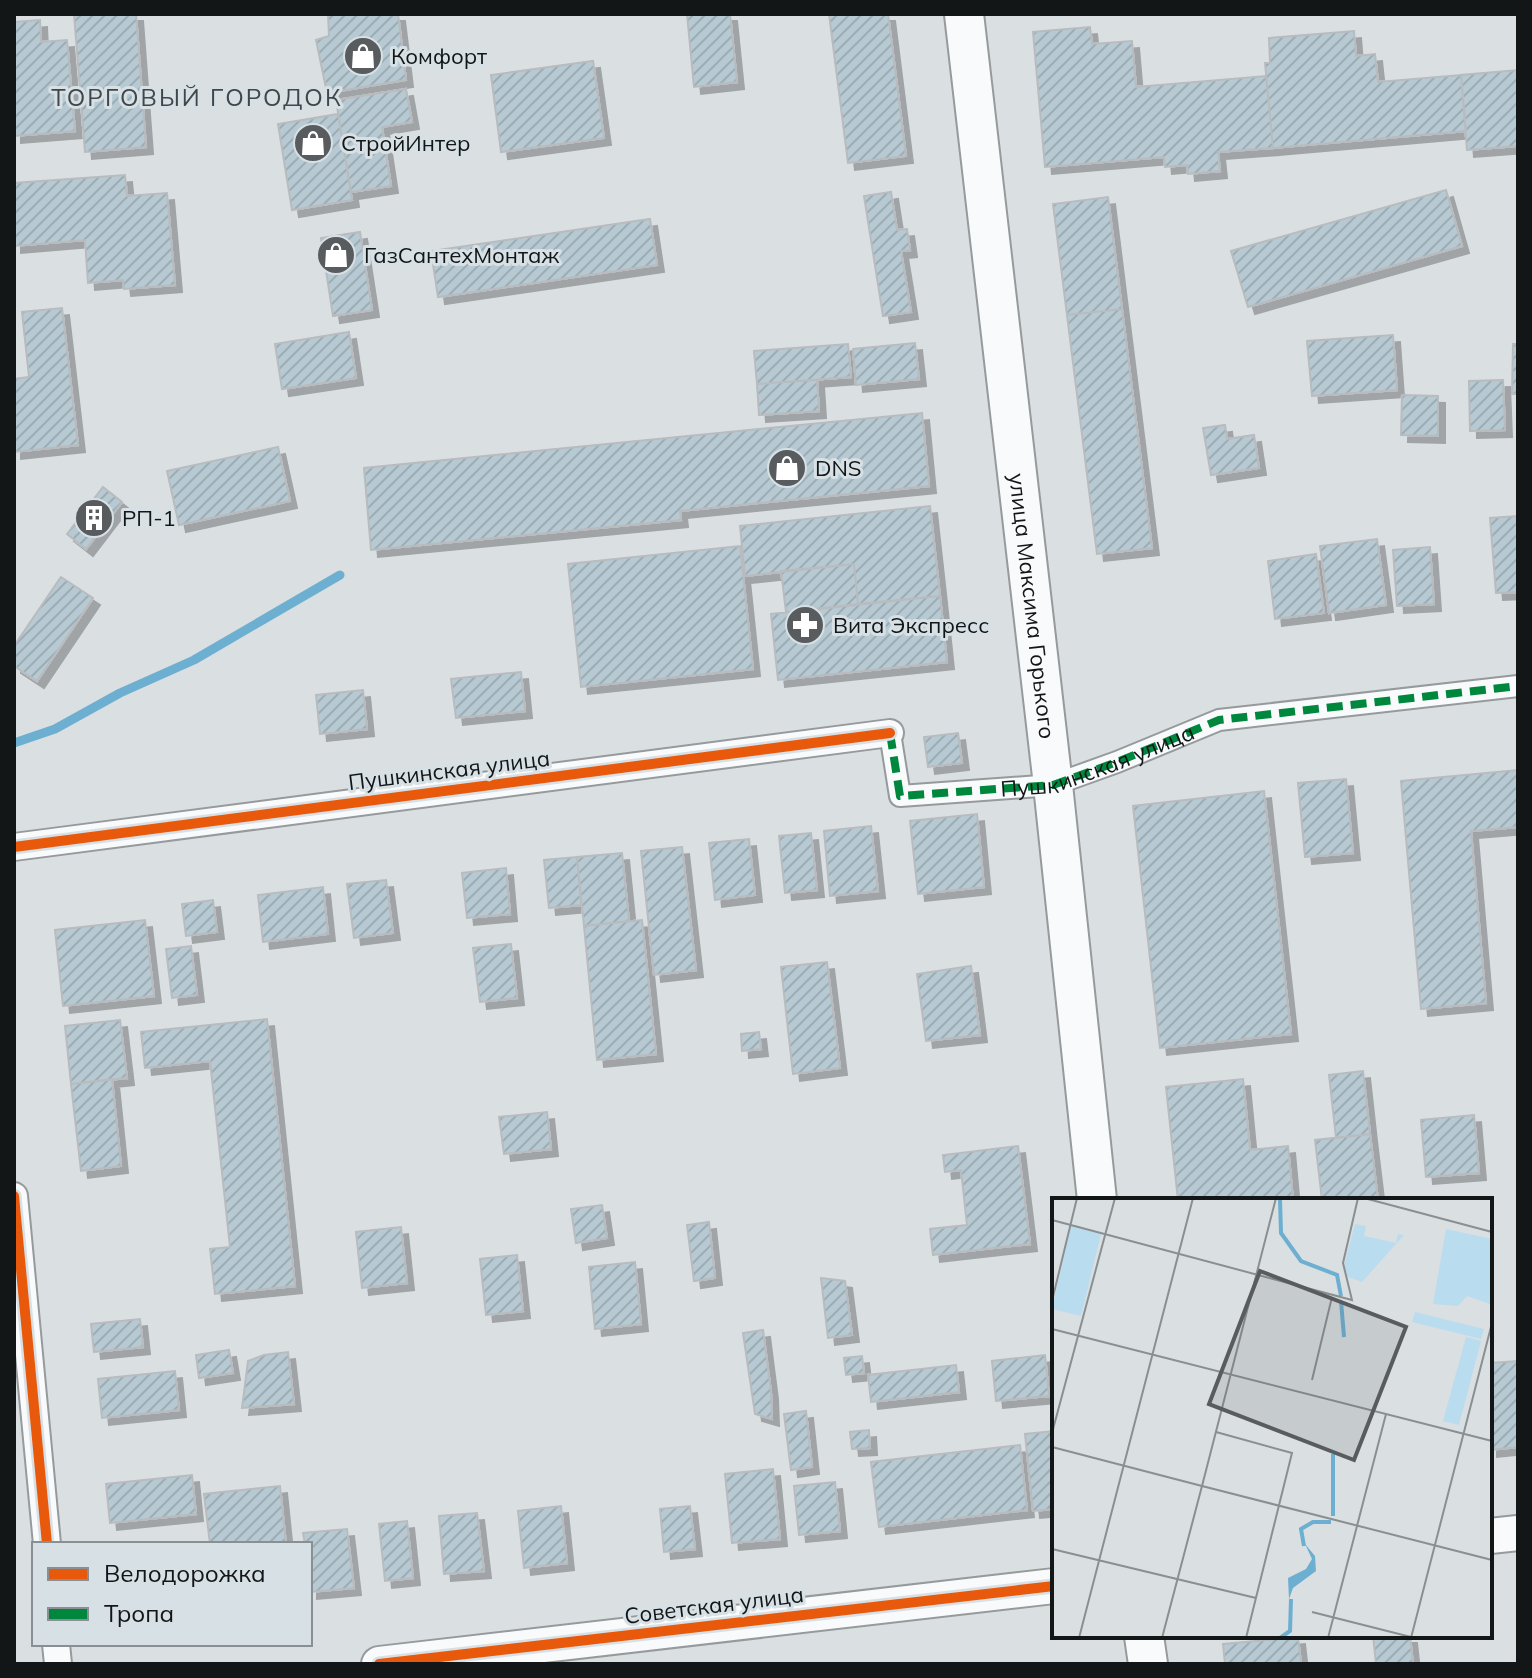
<svg xmlns="http://www.w3.org/2000/svg" width="1532" height="1678" viewBox="0 0 1532 1678" font-family="Mulish,sans-serif">
<defs>
<pattern id="building-hatch" width="6" height="6" patternUnits="userSpaceOnUse" patternTransform="scale(2)"><rect width="6" height="6" fill="#b7cad4"/><path d="M-1 1l2-2M0 6l6-6M5 7l2-2" fill="none" stroke="#9cadb5"/></pattern>
<filter id="shadow"><feDropShadow dx="7" dy="7" stdDeviation="0" flood-color="#0004"/></filter>
</defs>
<rect width="100%" height="100%" fill="#dadfe2"/>
<g fill="none" stroke-linecap="round" stroke-linejoin="round">
<path stroke="#6dafd0" stroke-width="9" d="M14 743 55 729 120 693 194 660 340 575"/>
</g>
<path fill="url(#building-hatch)" stroke="#b8bcbf" stroke-width="2" filter="url(#shadow)" d="M74 14H136L146 147 85 152Z
M328 14H398L406 80 327 93 316 40 329 36Z
M687 14H730L737 82 694 87Z
M829 14H888L906 156 848 163Z
M40 20 41 42 67 40 75 131 14 136V22Z
M1090 27 1092 44 1132 41 1136 87 1266 76 1273 148 1218 152 1220 171 1188 174 1187 165 1165 167 1164 157 1045 167 1033 32Z
M1354 31 1356 56 1375 54 1378 82 1461 75 1466 131 1273 148 1265 63H1270L1269 38Z
M593 61 604 138 501 152 491 75Z
M1518 70V146L1467 150 1461 75Z
M406 89 412 122 382 127 391 186 351 192 336 100Z
M338 114 352 200 292 210 278 124Z
M125 175 127 196 167 193 175 285 124 289 123 280 88 283 85 240 14 246V183Z
M1446 190 1462 246 1248 307 1231 251Z
M891 192 897 230 907 229 910 250 901 251 911 312 883 316 864 196Z
M1108 197 1122 309 1067 315 1053 204Z
M650 219 657 265 438 297 431 251Z
M360 232 372 310 333 316 321 238Z
M62 308 78 445 14 452V379L29 377 22 312Z
M1122 309 1152 548 1097 554 1067 315Z
M349 332 356 378 282 389 275 344Z
M1393 335 1397 390 1312 396 1307 341Z
M915 343 919 379 856 385 853 349Z
M848 344 851 377 757 384 754 351Z
M1513 344H1518V394H1512Z
M817 380 819 411 759 415 757 384Z
M1503 380 1505 430 1470 431 1469 381Z
M1402 395 1438 396V436L1401 435Z
M922 413 929 486 680 511 681 520 371 550 364 468Z
M1225 425 1227 439 1254 435 1259 468 1211 475 1203 428Z
M278 447 290 501 179 525 167 471Z
M103 487 122 502 86 549 67 534Z
M930 506 940 596 858 604 854 564 745 576 740 526Z
M1518 516V592L1496 593 1490 518Z
M1377 539 1386 605 1329 613 1320 546Z
M740 546 753 669 581 687 568 564Z
M1430 547 1434 604 1397 606 1393 550Z
M1316 554 1324 613 1275 619 1268 561Z
M854 564 858 604 786 612 781 571Z
M61 577 93 598 37 681 14 666V646Z
M940 596 947 662 778 680 771 614Z
M521 672 525 711 456 718 451 679Z
M363 690 367 729 320 734 316 695Z
M958 733 962 763 928 767 924 737Z
M1518 770V827L1471 831 1486 1003 1421 1009 1401 781Z
M1346 779 1353 853 1305 857 1298 783Z
M1264 791 1291 1034 1160 1048 1133 806Z
M977 814 984 887 918 894 910 821Z
M871 826 878 891 830 896 824 831Z
M811 833 817 890 785 893 779 836Z
M749 839 755 895 715 900 709 843Z
M682 847 696 970 654 975 641 851Z
M622 853 629 921 584 926 577 857Z
M577 857 581 905 549 908 544 860Z
M506 868 510 914 467 918 462 873Z
M386 880 393 933 354 938 347 884Z
M323 887 328 934 263 942 258 895Z
M213 900 217 932 186 936 182 904Z
M145 920 154 996 63 1006 55 930Z
M642 920 656 1054 597 1060 584 926Z
M511 944 517 998 480 1002 473 948Z
M191 946 197 995 172 998 166 949Z
M827 962 840 1068 793 1074 781 967Z
M971 966 980 1035 926 1041 917 974Z
M267 1019 295 1286 215 1294 210 1249 230 1247 210 1061 145 1068 141 1032Z
M120 1020 127 1078 71 1084 65 1026Z
M759 1032 761 1049 742 1051 741 1034Z
M1363 1071 1370 1134 1336 1138 1329 1075Z
M112 1079 121 1166 81 1171 71 1084Z
M1243 1079 1250 1150 1288 1146 1293 1200H1178L1166 1087Z
M547 1112 551 1149 504 1154 499 1117Z
M1474 1115 1479 1173 1426 1177 1421 1120Z
M1370 1134 1378 1200H1322L1315 1140Z
M1018 1146 1030 1244 933 1255 930 1229 967 1225 961 1170 945 1172 943 1155Z
M602 1205 607 1238 576 1243 571 1209Z
M709 1222 715 1278 694 1281 687 1225Z
M401 1227 407 1283 362 1288 356 1232Z
M517 1255 523 1311 486 1315 480 1259Z
M635 1262 641 1324 595 1329 589 1267Z
M821 1278 845 1281 852 1335 828 1338Z
M140 1319 143 1347 94 1352 91 1324Z
M763 1330 771 1392 772 1419 755 1414 743 1333Z
M229 1350 233 1373 199 1378 196 1355Z
M288 1352 294 1404 242 1408 248 1361 264 1355Z
M1045 1355 1049 1396 996 1401 992 1361Z
M862 1356 864 1373 846 1375 844 1358Z
M1518 1361V1447L1490 1450V1363Z
M956 1365 959 1392 871 1402 868 1375Z
M175 1371 179 1410 102 1418 98 1379Z
M806 1411 812 1467 791 1470 784 1414Z
M869 1430 870 1448 852 1449 850 1432Z
M1054 1431V1509L1033 1511 1025 1434Z
M1020 1445 1027 1510 879 1527 871 1462Z
M773 1469 780 1539 732 1543 725 1474Z
M192 1475 196 1514 110 1523 106 1484Z
M835 1482 840 1531 799 1535 794 1486Z
M280 1486 286 1544H210L204 1494Z
M561 1506 567 1563 524 1568 518 1511Z
M690 1506 695 1549 664 1552 660 1509Z
M477 1513 484 1571 444 1574 439 1516Z
M407 1521 413 1578 385 1581 379 1524Z
M347 1529 354 1588 310 1592V1544H305L303 1533Z
M1373 1636H1410L1413 1664H1376Z
M1298 1637 1301 1664H1225L1223 1644Z"/>
<g fill="none" stroke-linecap="round" stroke-linejoin="round">
<g stroke="#969a9c" stroke-width="24">
<g id="pedestrian">
<path id="s1" d="M890 733 900 796 1053 785 1117 762 1219 720 1518 686"/>
</g>
</g>
<g stroke="#969a9c" stroke-width="30">
<path id="minor" d="M14 847 890 733
M14 1196 47 1544
M56 1644 58 1664"/>
</g>
<g stroke="#969a9c" stroke-width="38">
<path id="tertiary" d="M1490 1536 1518 1533
M379 1664 1054 1586"/>
</g>
<g stroke="#969a9c" stroke-width="42">
<g id="secondary">
<path id="s2" d="M964 14 1053 785 1097 1200"/>
<path d="M1144 1636 1148 1664"/>
</g>
</g>
<use href="#pedestrian" stroke="#f9fafb" stroke-width="20"/>
<use href="#minor" stroke="#f9fafb" stroke-width="26"/>
<use href="#tertiary" stroke="#f9fafb" stroke-width="34"/>
<use href="#secondary" stroke="#f9fafb" stroke-width="38"/>
<path stroke="#00873e" stroke-width="8" stroke-dasharray="16 8" stroke-linecap="butt" d="M890 733 900 796 1053 785 1117 762 1219 720 1518 686"/>
<g stroke="#d7e0e5" stroke-width="15">
<path id="cycleway" d="M14 847 890 733
M14 1196 47 1544
M379 1664 1054 1586"/>
</g>
<use href="#cycleway" stroke="#e8590c" stroke-width="10"/>
</g>
<defs>
<g id="shop-disc" transform="scale(2)"><circle r="9.5" fill="#595c5e" stroke="#d7e0e5"/><path d="M-5-2.5h2.3a2.7 3.5 0 0 1 5.4 0H5L5.5 6h-11ZM-1.5-2.5h3a1.5 2.3 0 0 0-3 0Z" fill="#fff"/></g>
<g id="building-disc" transform="scale(2)"><circle r="9.5" fill="#595c5e" stroke="#d7e0e5"/><path d="M-4-6H4V6H1V3H-1V6H-4ZM-2.5-4.3h1.7v1.8h-1.7ZM.8-4.3h1.7v1.8H.8ZM-2.5-1h1.7V.8h-1.7ZM.8-1h1.7V.8H.8Z" fill="#fff"/></g>
<g id="pharmacy-disc" transform="scale(2)"><circle r="9.5" fill="#595c5e" stroke="#d7e0e5"/><path d="M-2-6h4v4h4v4h-4v4h-4v-4h-4v-4h4Z" fill="#fff"/></g>
</defs>
<g fill-rule="evenodd">
<use href="#shop-disc" x="363" y="56"/>
<use href="#shop-disc" x="313" y="143"/>
<use href="#shop-disc" x="336" y="255"/>
<use href="#shop-disc" x="787" y="468"/>
<use href="#building-disc" x="94" y="518"/>
<use href="#pharmacy-disc" x="805" y="625"/>
</g>
<g text-anchor="middle" stroke-width="6" stroke-linejoin="round" paint-order="stroke">
<g font-size="22" fill="#131617" stroke="#d7e0e5" text-anchor="start">
<text x="391" y="64">Комфорт</text>
<text x="341" y="151">СтройИнтер</text>
<text x="364" y="263">ГазСантехМонтаж</text>
<text x="815" y="476">DNS</text>
<text x="122" y="526">РП-1</text>
<text x="833" y="633">Вита Экспресс</text>
</g>
<g font-size="22" fill="#131617" stroke="#d7e0e5">
<text dy="8" stroke="none"><textPath href="#s2" startOffset="596">улица Максима Горького</textPath></text>
<text dy="8" stroke="none"><textPath href="#s1" startOffset="266">Пушкинская улица</textPath></text>
<text transform="translate(449 770) rotate(-7)" y="8">Пушкинская улица</text>
<text transform="translate(714 1605) rotate(-7)" y="8">Советская улица</text>
</g>
<g font-size="24" letter-spacing="2" fill="#40474b" stroke="#d7e0e5">
<text x="197" y="106">ТОРГОВЫЙ ГОРОДОК</text>
</g>
</g>
<g transform="translate(1052 1198)">
<rect width="440" height="440" fill="#dadfe2"/>
<path d="M303 26 314 28 312 38 344 45 346 36 352 37 310 84 296 79 292 68ZM394 31 440 41 438 106 415 98 406 108 381 106ZM363 114 432 131 429 141 360 124ZM414 139 429 143 407 227 391 223Z" fill="#badcef"/>
<path d="M19 28 49 36 29 118 0 111Z" fill="#badcef"/>
<path d="M253 346 263 358 264 373 241 390 237 401 236 380 254 371 260 361Z" fill="#6dafd0"/>
<path fill="none" stroke="#6dafd0" stroke-width="4" d="M228 1 229 35 249 63 285 77 289 98M289 103 292 139M281 318V256M252 348 249 331 261 324H279M228 440 238 433 239 401"/>
<path fill="none" stroke="#8a8f91" stroke-width="2" d="M312 0 440 34M0 22 300 102 291 65 306 0M0 103 25 0M0 131 440 243M260 182 280 99M164 234 240 255 194 440M0 235 63 0M0 249 150 288 224 0M0 351 204 400M260 414 359 439M27 440 141 0M110 440 150 288 440 362M276 440 334 216M359 440 440 125"/>
<path fill="#595c5e" fill-opacity="0.15" stroke="#595c5e" stroke-width="4" d="M208 73 354 129 302 262 157 206Z"/>
<rect width="440" height="440" fill="none" stroke="#131617" stroke-width="4"/>
</g>
<rect width="1532" height="1678" fill="none" stroke="#131617" stroke-width="32"/>
<rect x="32" y="1542" width="280" height="104" fill="#d7e0e5" stroke="#898f93" stroke-width="2"/>
<rect x="48" y="1568" width="40" height="12" fill="#e8590c" stroke="#898f93" stroke-width="2"/>
<text x="104" y="1582" font-size="24" fill="#131617">Велодорожка</text>
<rect x="48" y="1608" width="40" height="12" fill="#00873e" stroke="#898f93" stroke-width="2"/>
<text x="104" y="1622" font-size="24" fill="#131617">Тропа</text>
</svg>
